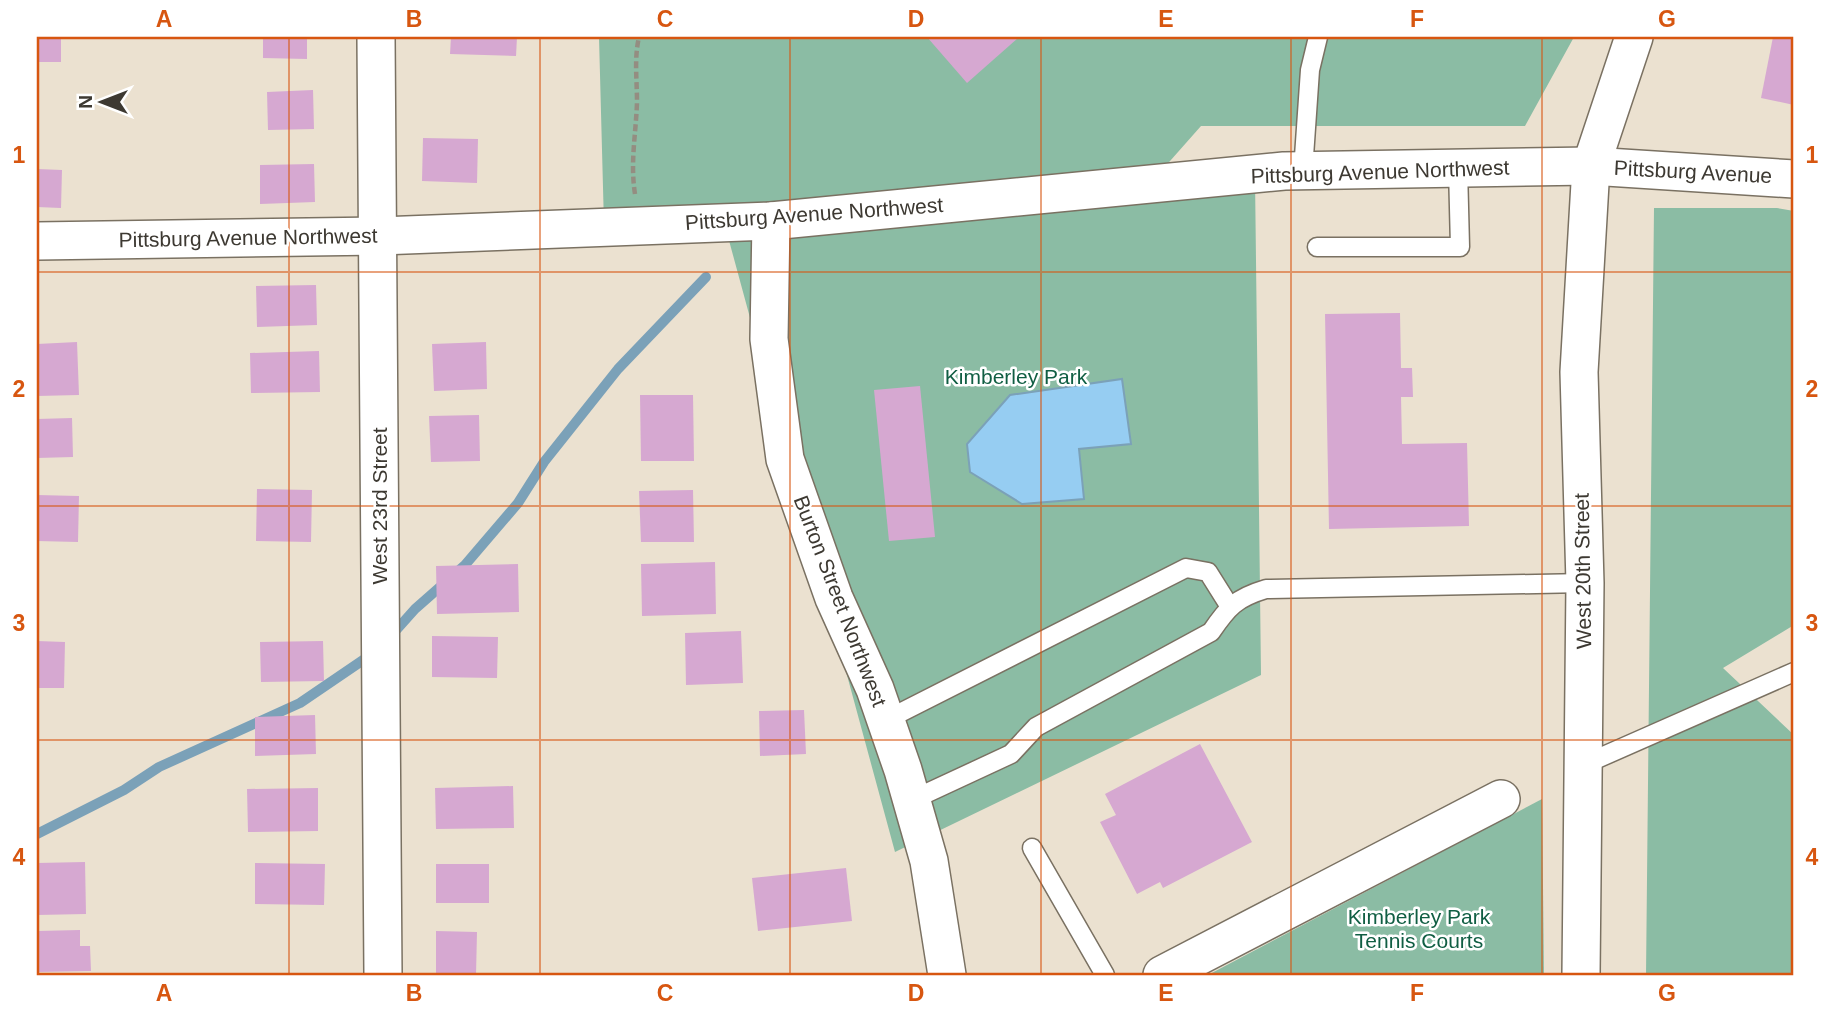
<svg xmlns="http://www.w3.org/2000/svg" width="1831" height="1012" font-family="Helvetica,sans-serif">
  <rect width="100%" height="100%" fill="#ebe1d0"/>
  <!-- green -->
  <g fill="#8bbca4">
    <polygon points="599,37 1574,37 1525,126 1201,126 1155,178 1255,178 1261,675 895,852 724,222 604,225"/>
    <polygon points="1654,208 1777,208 1794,211 1794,625 1723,668 1794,735 1794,975 1646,975"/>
    <polygon points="1542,799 1544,975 1208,975"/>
  </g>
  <!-- water -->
  <polygon fill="#96cdf2" stroke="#7ba1b8" stroke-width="2" points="1122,379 1131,444 1079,449 1084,499 1022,504 970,472 967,444 1010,395"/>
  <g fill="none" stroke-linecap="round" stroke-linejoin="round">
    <!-- stream -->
    <g stroke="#7ba1b8" stroke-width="10">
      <polyline points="390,637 415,609 465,565 518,503 544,462 618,369 706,277"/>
      <polyline points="37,834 124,790 159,767 300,703 372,654"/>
    </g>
  </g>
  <!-- building -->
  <g fill="#d6a8d1">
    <rect x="37" y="37" width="24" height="25"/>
    <polygon points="263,37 307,37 307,59 263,58"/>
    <polygon points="451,37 517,37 516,56 450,54"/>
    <polygon points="927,37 1019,37 967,83"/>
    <polygon points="1773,37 1794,37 1794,105 1761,98"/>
    <polygon points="313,90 314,129 268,130 267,92"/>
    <polygon points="423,138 478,139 477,183 422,181"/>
    <polygon points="314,164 315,202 260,204 260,165"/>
    <polygon points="37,169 62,170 61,208 37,207"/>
    <polygon points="316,285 317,325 257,327 256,286"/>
    <polygon points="1400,313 1401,368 1412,368 1413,397 1401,397 1402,444 1467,443 1469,526 1329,529 1325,314"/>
    <polygon points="77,342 79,395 37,396 37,344"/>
    <polygon points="486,342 487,389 434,391 432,344"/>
    <polygon points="319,351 320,392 251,393 250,353"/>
    <polygon points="920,386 935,537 889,541 874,390"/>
    <polygon points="640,395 693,395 694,461 641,461"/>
    <polygon points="479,415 480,461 431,462 429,416"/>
    <polygon points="72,418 73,457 37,458 37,419"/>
    <polygon points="257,489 312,490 311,542 256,541"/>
    <polygon points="693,490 694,542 641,542 639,491"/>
    <polygon points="37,495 79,496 78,542 37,541"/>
    <polygon points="715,562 716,614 642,616 641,564"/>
    <polygon points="518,564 519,612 437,614 436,566"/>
    <polygon points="741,631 743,683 686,685 685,633"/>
    <polygon points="432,636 498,637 497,678 432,677"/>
    <polygon points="37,641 65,642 64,688 37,688"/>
    <polygon points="323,641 324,681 261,682 260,642"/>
    <polygon points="804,710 806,754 760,756 759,711"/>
    <polygon points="315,715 316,754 255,756 255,717"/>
    <polygon points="1200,744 1252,842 1163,888 1160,882 1137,894 1100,822 1116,815 1105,794"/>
    <polygon points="513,786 514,828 436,829 435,788"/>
    <polygon points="318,788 318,831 248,832 247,789"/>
    <polygon points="85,862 86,914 37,915 37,863"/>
    <polygon points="255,863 325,864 324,905 255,904"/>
    <rect x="436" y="864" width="53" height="39"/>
    <polygon points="846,868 852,921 758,931 752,878"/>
    <polygon points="80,930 80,946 90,946 91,971 37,972 37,931"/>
    <polygon points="436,931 477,932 476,975 436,975"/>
  </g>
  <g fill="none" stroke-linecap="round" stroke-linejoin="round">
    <defs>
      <g id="lane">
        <polyline points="1303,171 1310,70 1318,37"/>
        <polyline points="1317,247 1460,247 1458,168"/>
        <polyline points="886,720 1186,568 1208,572 1230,607"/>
        <polyline points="1583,765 1794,672"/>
        <path d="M 912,800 L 1011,754 L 1036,727 L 1211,632 C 1228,607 1236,598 1266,589 L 1585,583"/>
        <polyline points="1032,848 1105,975"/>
      </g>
      <g id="street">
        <polyline points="376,37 383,975"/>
        <polyline points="771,221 769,339 785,459 834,598 875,689 903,770 929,861 947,975"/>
        <polyline points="37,241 380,236 771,221 1284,171 1591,166 1794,179"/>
        <polyline points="1162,975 1501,799"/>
        <polyline points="1581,975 1585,583 1579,372 1591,166 1634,37"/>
      </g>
    </defs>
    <!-- lane casing -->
    <use href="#lane" stroke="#7a7162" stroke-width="21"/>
    <!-- street casing -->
    <use href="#street" stroke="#7a7162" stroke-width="40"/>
    <!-- path -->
    <path stroke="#948d81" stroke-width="4.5" stroke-dasharray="7 3.5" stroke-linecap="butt" d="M 635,194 C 630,162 636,134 637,102 C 637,79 634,59 639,37"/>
    <!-- lane -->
    <use href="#lane" stroke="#fff" stroke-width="18"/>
    <!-- street -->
    <use href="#street" stroke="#fff" stroke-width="37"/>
  </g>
  <!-- grid -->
  <path fill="none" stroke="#d75610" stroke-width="2" stroke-opacity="0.55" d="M 289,37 L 289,975M 540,37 L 540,975M 790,37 L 790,975M 1041,37 L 1041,975M 1291,37 L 1291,975M 1542,37 L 1542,975M 37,272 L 1794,272M 37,506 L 1794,506M 37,740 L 1794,740"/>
  <g text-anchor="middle" stroke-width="5" stroke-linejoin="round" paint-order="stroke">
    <!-- street labels -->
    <g font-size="21" fill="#3d3932" stroke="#fff">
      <text transform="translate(1380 172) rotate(-2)" y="7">Pittsburg Avenue Northwest</text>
      <text transform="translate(1693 172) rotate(3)" y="7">Pittsburg Avenue</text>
      <text transform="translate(814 214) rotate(-4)" y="7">Pittsburg Avenue Northwest</text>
      <text transform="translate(248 238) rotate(-1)" y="7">Pittsburg Avenue Northwest</text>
      <text transform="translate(380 506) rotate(-90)" y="7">West 23rd Street</text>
      <text transform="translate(1583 571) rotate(-91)" y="7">West 20th Street</text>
      <text transform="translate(840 601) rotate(69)" y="7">Burton Street Northwest</text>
    </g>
    <!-- park labels -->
    <g font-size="21" fill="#105e43" stroke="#fff">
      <text x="1016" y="384">Kimberley Park</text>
      <text x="1419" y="924">Kimberley Park<tspan x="1419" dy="24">Tennis Courts</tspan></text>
    </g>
  </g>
  <!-- border -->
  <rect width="1831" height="1012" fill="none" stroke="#ffffff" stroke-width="77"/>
  <!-- north arrow -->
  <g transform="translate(102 102) rotate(270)" stroke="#ffffff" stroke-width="5" paint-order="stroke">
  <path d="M0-5L12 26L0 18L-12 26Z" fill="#3d3932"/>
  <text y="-10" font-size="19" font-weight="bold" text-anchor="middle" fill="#3d3932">N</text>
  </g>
  <rect x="38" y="38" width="1754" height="936" fill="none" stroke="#d75610" stroke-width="2.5"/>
  <g font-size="23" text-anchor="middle" font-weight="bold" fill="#d75610">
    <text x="164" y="27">A</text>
    <text x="414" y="27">B</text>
    <text x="665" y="27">C</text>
    <text x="916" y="27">D</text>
    <text x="1166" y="27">E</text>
    <text x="1417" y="27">F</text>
    <text x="1667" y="27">G</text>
    <text x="19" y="163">1</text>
    <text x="1812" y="163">1</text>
    <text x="19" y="397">2</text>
    <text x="1812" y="397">2</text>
    <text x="19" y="631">3</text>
    <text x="1812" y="631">3</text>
    <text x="19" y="865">4</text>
    <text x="1812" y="865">4</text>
    <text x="164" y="1001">A</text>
    <text x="414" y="1001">B</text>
    <text x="665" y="1001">C</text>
    <text x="916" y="1001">D</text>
    <text x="1166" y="1001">E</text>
    <text x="1417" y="1001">F</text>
    <text x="1667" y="1001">G</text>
  </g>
</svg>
